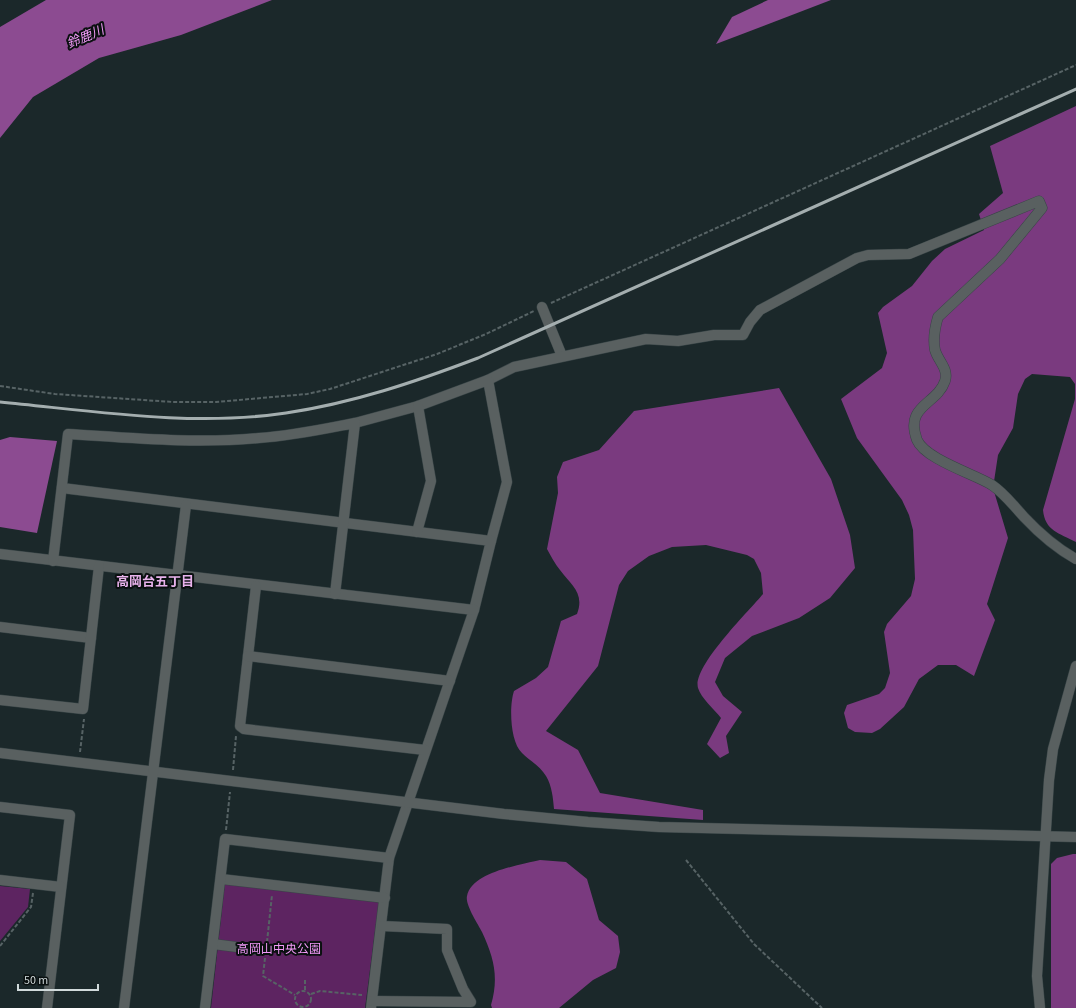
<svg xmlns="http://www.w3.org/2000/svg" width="1076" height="1008" font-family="'Source Sans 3','Noto Sans JP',sans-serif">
  <rect width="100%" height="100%" fill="#1b282a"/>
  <!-- green -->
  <g fill="#5d2461">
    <polygon points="225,882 379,901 365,1008 211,1008"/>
    <polygon points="0,886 30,889 28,907 0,941"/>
  </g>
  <!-- forest -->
  <g fill="#7a3a7f">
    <path d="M 1076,106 L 1076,542 C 1059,533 1045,531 1043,510 L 1075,399 L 1075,384 L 1070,377 L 1032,374 L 1025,379 L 1018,394 L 1013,428 L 998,455 L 993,488 L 1008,538 L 987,604 L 995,620 L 974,676 L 956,665 L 938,665 L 919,679 L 904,707 L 880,729 L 872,733 L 855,732 L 848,728 L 844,713 L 847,705 L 879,694 L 885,688 L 890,673 L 884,632 L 887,624 L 911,596 L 915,579 L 913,530 L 909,515 L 902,500 L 857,438 L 841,399 L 882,368 L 887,353 L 878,313 L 883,307 L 912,286 L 932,261 L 945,249 L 984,230 L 979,214 L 1003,193 L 990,146 Z"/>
    <path d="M 779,388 L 831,479 L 850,535 L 855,568 L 830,598 L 799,618 L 752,636 L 725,658 L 715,682 L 723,696 L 742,712 L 726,736 L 729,753 L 720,758 L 707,744 L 721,718 C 714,709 701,698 698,688 C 692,667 749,611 763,594 L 761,573 L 754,559 L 747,555 L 706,545 L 672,547 L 649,556 L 628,571 L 619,585 L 598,666 L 546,731 L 578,750 L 600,793 L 703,810 L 703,820 L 554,809 C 553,798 552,786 546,776 C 540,766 530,761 522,753 C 510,742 509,706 514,691 L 536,678 L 548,667 L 561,621 L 577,614 C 585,593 571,585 560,570 C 555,564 551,556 547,549 L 558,493 L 557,477 L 563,462 L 599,450 L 634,411 Z"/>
    <polygon points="1073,854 1076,854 1076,1008 1051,1008 1051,864 1057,858"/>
    <path d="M 540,860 L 566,862 L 587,879 L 599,920 L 618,936 L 620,952 L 616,968 L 593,980 L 559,1008 L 492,1008 L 491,1005 C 499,977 494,958 482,932 C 478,924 465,905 467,896 C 472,872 520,865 540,860 Z"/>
  </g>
  <!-- water -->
  <g fill="#8c4b91">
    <polygon points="46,0 272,0 181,35 99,58 33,97 0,138 0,27"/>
    <polygon points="768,0 831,0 716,44 732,17"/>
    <polygon points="10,437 57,441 37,533 0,527 0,440"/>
  </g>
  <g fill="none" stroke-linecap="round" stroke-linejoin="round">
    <defs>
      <g id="minor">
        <polyline points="542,307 562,356"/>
        <path d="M 488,380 L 514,367 L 646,339 L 678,341 L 714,335 L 743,335 L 750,322 L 760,310 L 857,258 L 868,255 L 909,254 L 1039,201 L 1042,208 L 1000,259 L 938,317 C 935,327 933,340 935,350 C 938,361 949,369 945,381 C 937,405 904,405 917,440 C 925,459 974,474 992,485 C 1004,493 1014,506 1024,517 C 1040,534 1056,548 1076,559"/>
        <polyline points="355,423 418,406 488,380 507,482 491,541"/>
        <polyline points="62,488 491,541 474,610 389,858 371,1008"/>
        <polyline points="417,532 431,481 418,406"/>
        <polyline points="0,554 474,610"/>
        <path d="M 53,561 L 68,434 C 132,438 196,444 259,438 C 292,436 324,429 355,423 L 335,594"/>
        <polyline points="256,586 240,726 244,729 425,750"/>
        <polyline points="0,627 91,638"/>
        <polyline points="248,656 450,681"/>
        <polyline points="0,700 83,709 99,566"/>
        <polyline points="0,753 504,814 588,822 659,827 1076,837"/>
        <polyline points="0,807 70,815 47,1008"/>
        <polyline points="221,879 385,898"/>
        <polyline points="0,880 61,887"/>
        <polyline points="213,944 260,950"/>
        <polyline points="372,1001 471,1002 463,989 447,950 447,929 382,926"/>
        <polyline points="124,1008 186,505"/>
        <polyline points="205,1008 225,839 389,858"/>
        <polyline points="1040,1008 1037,976 1049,780 1053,749 1076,666"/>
      </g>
    </defs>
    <!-- minor casing -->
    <use href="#minor" stroke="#384446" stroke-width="11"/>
    <!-- path -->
    <g stroke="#576365" stroke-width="2" stroke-dasharray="4 2" stroke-linecap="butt">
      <polyline points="551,303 1076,65"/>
      <polyline points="0,386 55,394 173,402 216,402 307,394 330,389 437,354 486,334 534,311"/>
      <polyline points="80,752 84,719"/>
      <polyline points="233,770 236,736"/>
      <polyline points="226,830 230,792"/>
      <polyline points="686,860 754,944 822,1008"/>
      <polyline points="267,942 272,895"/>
      <polyline points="0,946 31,907 33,893"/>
      <polyline points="265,958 263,976 295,995"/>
      <polyline points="305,990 305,980"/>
      <circle cx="303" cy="999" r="8"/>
      <polyline points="311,994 320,991 362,995"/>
    </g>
    <!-- minor -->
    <use href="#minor" stroke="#596060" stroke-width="10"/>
    <!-- rail -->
    <path stroke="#a4aeaf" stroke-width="3" d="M 0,402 C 94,411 192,427 286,413 C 353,403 415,382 478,358 L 1076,89"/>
  </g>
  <g text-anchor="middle" stroke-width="4" stroke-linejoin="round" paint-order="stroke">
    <!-- park labels -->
    <g font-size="12" fill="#f199f7" stroke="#0a1010">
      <text x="279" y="953">高岡山中央公園</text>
    </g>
    <!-- water labels -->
    <g font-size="13" font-style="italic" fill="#f29af8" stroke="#0a1010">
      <text transform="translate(85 36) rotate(-23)" y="5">鈴鹿川</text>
    </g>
    <!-- neighbourhood labels -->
    <g font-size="13" font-weight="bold" fill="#e9b2ec" stroke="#0a1010">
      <text x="155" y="586">高岡台五丁目</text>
    </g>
  </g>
  <!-- scale -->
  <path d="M18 984v6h80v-6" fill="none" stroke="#d1dadb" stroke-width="2"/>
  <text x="24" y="984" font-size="12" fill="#d1dadb" stroke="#0a1010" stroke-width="3" paint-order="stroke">50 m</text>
</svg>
